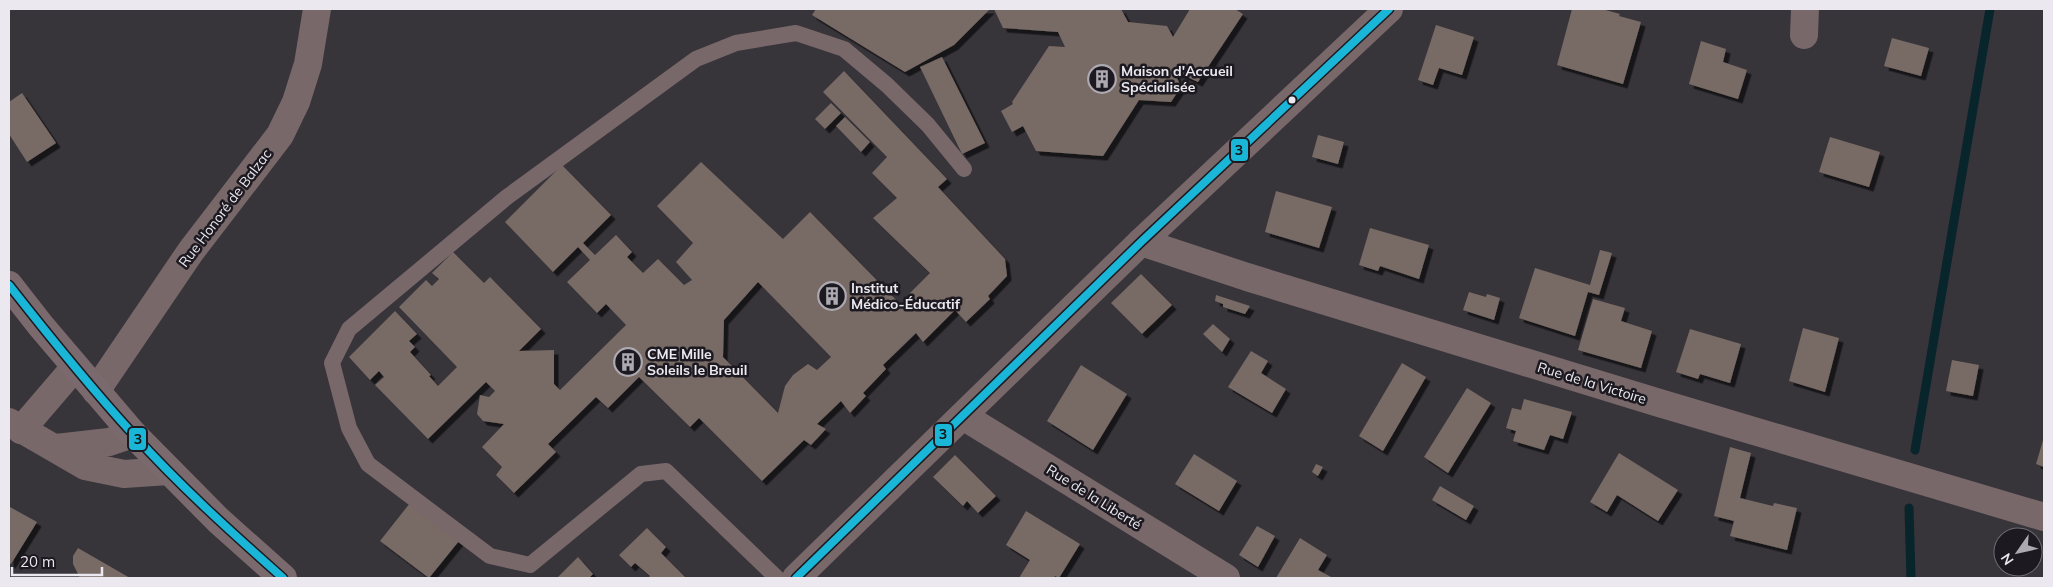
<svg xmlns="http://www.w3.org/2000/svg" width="2053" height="587" font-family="Mulish,sans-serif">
  <defs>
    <filter id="shadow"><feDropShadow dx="4.5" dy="4.5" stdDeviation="0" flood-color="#0009"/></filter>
  </defs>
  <rect width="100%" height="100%" fill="#37343a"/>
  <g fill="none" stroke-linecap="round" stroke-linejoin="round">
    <!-- stream -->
    <g stroke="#07252b" stroke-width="9">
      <polyline points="1915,450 1990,9"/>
      <polyline points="1909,508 1911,578"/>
    </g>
  </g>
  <!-- building -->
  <g fill="#786a65" fill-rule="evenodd" filter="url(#shadow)">
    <polygon points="816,9 990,9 954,45 905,72 812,15"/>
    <polygon points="994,9 1121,9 1128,22 1167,26 1173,37 1190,9 1235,9 1243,14 1198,82 1174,71 1181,87 1171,102 1139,100 1103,156 1036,151 1023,126 1012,132 1001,111 1013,104 1012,102 1049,46 1065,47 1058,32 1003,28"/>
    <polygon points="1572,9 1602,9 1620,14 1619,16 1641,22 1623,84 1557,65"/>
    <polygon points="1436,25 1474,37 1462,75 1439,68 1433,85 1418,80"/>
    <polygon points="1892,38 1929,48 1921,76 1884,66"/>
    <polygon points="1701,41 1726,49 1723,62 1747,70 1738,99 1689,84"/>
    <polygon points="942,57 985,143 962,154 920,67"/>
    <path d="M 844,71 L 947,179 L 938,187 L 1005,259 L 1007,276 L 988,296 L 990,299 L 966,322 L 955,310 L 923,342 L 916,333 L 883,365 L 886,369 L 863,393 L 866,396 L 850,413 L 841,401 L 817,424 L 826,429 L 811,445 L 804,440 L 762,481 L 699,418 L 690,427 L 639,377 L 608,408 L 596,397 L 548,444 L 556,452 L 514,493 L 496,475 L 502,467 L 482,447 L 504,424 L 483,421 L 477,414 L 480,395 L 489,397 L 495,391 L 486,382 L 428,439 L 375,385 L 384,377 L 379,371 L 370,380 L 349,357 L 395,311 L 417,334 L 409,341 L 415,347 L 410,352 L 431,375 L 429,376 L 438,386 L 457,367 L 399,307 L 426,280 L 432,286 L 439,279 L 432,273 L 453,252 L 484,283 L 490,277 L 541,329 L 519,351 L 554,350 L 554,384 L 560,390 L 626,325 L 606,304 L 597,313 L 567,282 L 590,260 L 578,247 L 553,272 L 505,222 L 562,165 L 611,215 L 583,243 L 595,255 L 616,235 L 632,252 L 627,257 L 643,273 L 658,259 L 684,285 L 692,280 L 676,262 L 693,243 L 657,206 L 701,162 L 783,239 L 810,212 L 906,310 L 916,306 L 908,295 L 930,273 L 873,218 L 897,198 L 872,173 L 887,157 L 823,92 ZM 758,282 L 831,357 L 817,370 L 808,364 L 793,375 L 785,386 L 778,413 L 723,357 L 724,320 Z"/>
    <polygon points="22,93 56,143 27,162 9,134 9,102"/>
    <polygon points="831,103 841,113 825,129 815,119"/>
    <polygon points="845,117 870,142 861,152 836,126"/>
    <polygon points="1318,135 1344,142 1338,164 1312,157"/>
    <polygon points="1830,137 1880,152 1869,187 1819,172"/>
    <polygon points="1276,191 1332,207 1319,248 1265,232"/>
    <polygon points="1370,228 1429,245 1419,279 1380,266 1378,271 1359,265"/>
    <polygon points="1600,250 1612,253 1599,295 1588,292 1575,336 1519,318 1535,268 1590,285"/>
    <polygon points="1141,274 1172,305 1142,334 1111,303"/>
    <polygon points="1469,292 1486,297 1487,294 1500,298 1494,320 1463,310"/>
    <polygon points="1216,295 1250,306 1245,314 1223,307 1223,304 1215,301"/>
    <polygon points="1593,299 1625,308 1621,321 1652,331 1641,368 1578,350"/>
    <polygon points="1213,324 1230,339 1222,352 1203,334"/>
    <polygon points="1803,328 1839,338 1825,392 1789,381"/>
    <polygon points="1690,329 1741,344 1730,383 1700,374 1698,379 1676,372"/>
    <polygon points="1251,351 1268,361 1261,373 1286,389 1272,413 1228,387"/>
    <polygon points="1952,360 1979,365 1973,396 1946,391"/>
    <polygon points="1402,363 1426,377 1383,451 1359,436"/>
    <polygon points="1081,365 1127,394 1093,450 1047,421"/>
    <polygon points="1467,388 1491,403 1448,473 1424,457"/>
    <polygon points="1524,399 1572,412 1563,439 1550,435 1544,450 1513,441 1516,431 1506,428 1512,408 1521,410"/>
    <polygon points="2044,437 2044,467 2036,464"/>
    <polygon points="1730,447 1751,453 1740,498 1773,506 1774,503 1797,508 1787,550 1730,536 1734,521 1714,516"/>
    <polygon points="1619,453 1678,490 1658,521 1617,495 1607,512 1590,502"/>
    <polygon points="1194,454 1237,481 1219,511 1175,484"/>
    <polygon points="955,455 996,496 978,513 967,501 963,506 933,477"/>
    <polygon points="1316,464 1323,467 1318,476 1312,472"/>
    <polygon points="1440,486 1474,506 1466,520 1432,500"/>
    <polygon points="410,503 459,541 429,578 380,541"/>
    <polygon points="10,507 37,522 11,564 9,563"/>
    <polygon points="1026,511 1080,544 1059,578 1055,576 1054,578 1019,578 1030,560 1006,545"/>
    <polygon points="1257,526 1275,536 1258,567 1239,555"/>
    <polygon points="647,528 666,547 661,553 686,578 648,578 650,576 635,563 631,567 619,555"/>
    <polygon points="1300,538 1327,555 1318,570 1333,578 1276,578"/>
    <polygon points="78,548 130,578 80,578 73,564 73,556"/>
    <polygon points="578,557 593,574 590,577 592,578 557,578"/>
  </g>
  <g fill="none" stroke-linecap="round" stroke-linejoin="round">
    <!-- service -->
    <polyline stroke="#78686a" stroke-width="16" points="777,578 666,471 641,474 530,565 490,556 368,464 349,428 332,363 349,329 507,197 696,59 736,43 796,33 844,49 887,85 928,125 964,169"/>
    <!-- minor -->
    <g stroke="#78686a" stroke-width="28">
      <polyline points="1804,35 1805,9"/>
      <polyline points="1141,242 1247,277 1656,402 2044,517"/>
      <polyline points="96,391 191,251 280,135 296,102 308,64 317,9"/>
      <polyline points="963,416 1226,578"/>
      <polyline points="9,422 85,466 124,474 169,471"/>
      <polyline points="21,430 75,367"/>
      <polyline points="56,448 109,442 133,434"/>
      <polyline points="796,578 1141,242 1389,9"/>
    </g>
    <!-- secondary -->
    <polyline stroke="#7b6a6d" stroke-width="28" points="9,285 41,326 133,434 218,520 283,578"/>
    <defs>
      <g id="bus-1">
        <path d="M 9,285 C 49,336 89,386 133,434 C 179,485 231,532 283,578"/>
        <polyline points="796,578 1141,242 1389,9"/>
      </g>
    </defs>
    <!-- bus-1 casing -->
    <use href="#bus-1" stroke="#1c1a20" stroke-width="11"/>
    <!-- bus-1 -->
    <use href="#bus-1" stroke="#1ab6d8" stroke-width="8"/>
  </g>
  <!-- icons -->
  <defs>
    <symbol id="building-ring" viewBox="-11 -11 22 22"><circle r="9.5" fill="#1c1a20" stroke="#aca9b0" stroke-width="1.5"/><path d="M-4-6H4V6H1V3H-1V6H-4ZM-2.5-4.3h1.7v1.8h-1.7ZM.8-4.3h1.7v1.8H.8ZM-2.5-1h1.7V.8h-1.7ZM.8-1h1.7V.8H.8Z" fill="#aca9b0"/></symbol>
  </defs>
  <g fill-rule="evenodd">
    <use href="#building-ring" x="1086" y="63" width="32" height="32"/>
    <use href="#building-ring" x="816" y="280" width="32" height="32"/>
    <use href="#building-ring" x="612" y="346" width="32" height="32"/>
  </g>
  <!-- markers -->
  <circle fill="#ebe8f0" stroke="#1c1a20" stroke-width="2" cx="1292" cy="100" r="4.5"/>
  <g text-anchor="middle" stroke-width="5" stroke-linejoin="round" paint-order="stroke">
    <!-- poi labels -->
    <g font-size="14" font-weight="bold" fill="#ebe8f0" stroke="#1c1a20" text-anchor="start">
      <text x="1121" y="76">Maison d'Accueil<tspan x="1121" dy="16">Spécialisée</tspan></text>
      <text x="851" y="293">Institut<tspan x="851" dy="16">Médico-Éducatif</tspan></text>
      <text x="647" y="359">CME Mille<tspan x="647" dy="16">Soleils le Breuil</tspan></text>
    </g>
    <!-- street labels -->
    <g font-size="14" fill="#ebe8f0" stroke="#1c1a20">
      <text transform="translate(225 208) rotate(-53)" y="5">Rue Honoré de Balzac</text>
      <text transform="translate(1592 383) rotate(17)" y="5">Rue de la Victoire</text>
      <text transform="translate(1094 497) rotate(32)" y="5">Rue de la Liberté</text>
    </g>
  </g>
  <g stroke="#1c1a20" stroke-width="2">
    <rect x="1230" y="138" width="19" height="24" rx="5" fill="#1ab6d8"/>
    <rect x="934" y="423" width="19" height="24" rx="5" fill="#1ab6d8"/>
    <rect x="128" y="427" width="19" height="24" rx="5" fill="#1ab6d8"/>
  </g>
  <g font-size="14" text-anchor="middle" font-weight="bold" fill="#111">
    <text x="1239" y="155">3</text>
    <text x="943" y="439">3</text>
    <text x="138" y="444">3</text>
  </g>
  <!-- border -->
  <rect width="2053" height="587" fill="none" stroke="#ebe8f0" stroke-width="20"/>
  <!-- north arrow -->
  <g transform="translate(2018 552) rotate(236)"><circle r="24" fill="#1c1a20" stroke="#6f6c73"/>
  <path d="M0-4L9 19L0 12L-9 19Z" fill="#aca9b0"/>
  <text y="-8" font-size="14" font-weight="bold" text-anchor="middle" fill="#ebe8f0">N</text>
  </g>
  <!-- scale -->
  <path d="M12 567v8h90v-8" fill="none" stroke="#ebe8f0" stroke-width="2.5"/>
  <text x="20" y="567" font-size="15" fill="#ebe8f0" stroke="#1c1a20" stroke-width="4" paint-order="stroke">20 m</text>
</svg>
